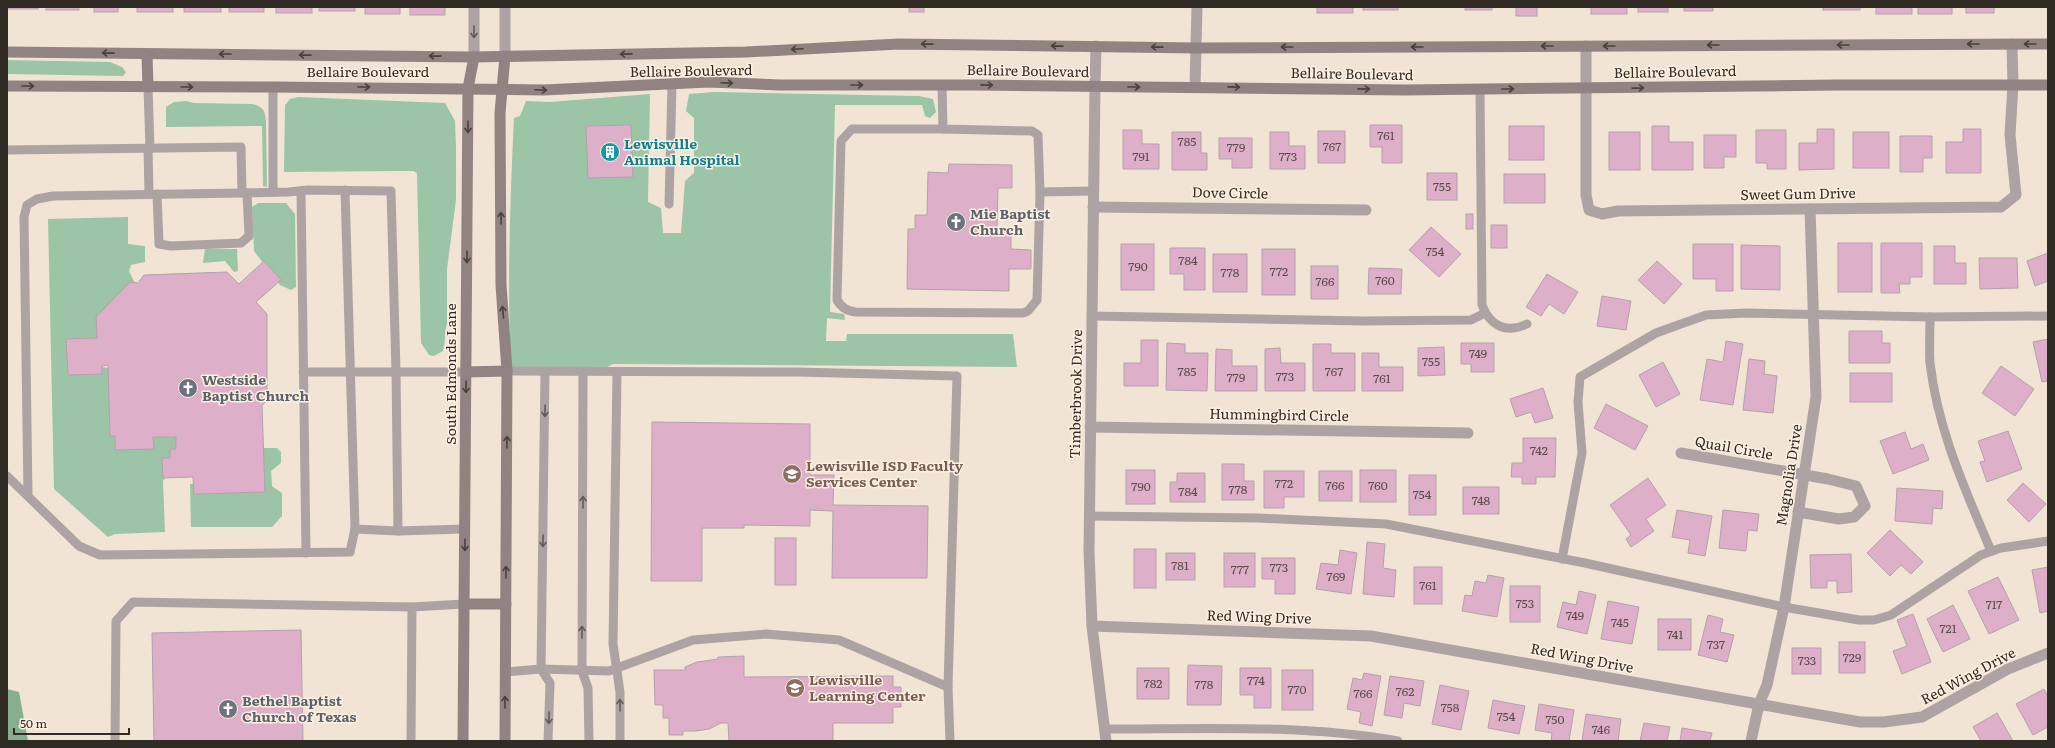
<svg xmlns="http://www.w3.org/2000/svg" width="2055" height="748" font-family="Literata,serif">
  <rect width="100%" height="100%" fill="#f1e4d4"/>
  <!-- green -->
  <g fill="#9cc4a6">
    <polygon points="7,60 110,62 122,67 126,72 123,76 7,74"/>
    <path d="M 714,92 L 919,96 L 933,99 L 936,112 L 930,118 L 925,116 L 922,105 L 835,105 L 830,312 L 844,314 L 845,320 L 827,318 L 826,341 L 846,341 L 847,334 L 1013,334 L 1017,367 L 613,364 L 603,369 L 511,367 C 507,284 510,201 514,118 L 520,116 L 526,101 L 550,102 L 650,94 L 648,202 L 661,208 L 663,233 L 681,233 L 685,181 L 694,173 L 694,118 L 686,111 L 689,94 Z"/>
    <path d="M 298,97 L 445,103 L 455,121 L 456,148 L 456,200 L 447,269 L 447,324 C 444,332 446,341 443,351 L 434,356 L 429,355 L 421,343 L 417,173 L 413,171 L 397,171 L 284,172 L 285,105 L 290,99 Z"/>
    <path d="M 186,101 L 194,103 L 252,104 C 263,107 265,110 266,121 L 267,187 L 263,186 L 262,126 L 166,127 L 166,107 L 174,102 Z"/>
    <polygon points="258,203 286,203 295,214 296,287 291,290 280,285 254,251 252,207"/>
    <polygon points="128,217 128,244 145,246 145,262 131,265 129,271 138,290 88,365 115,369 180,428 182,453 163,481 165,532 115,534 108,537 54,489 48,219"/>
    <polygon points="205,249 237,249 238,271 234,272 225,261 203,263"/>
    <polygon points="261,448 277,448 281,452 281,463 271,471 272,486 282,493 282,516 272,527 191,527 190,484 260,482"/>
  </g>
  <!-- forest -->
  <polygon fill="#86af90" points="7,689 19,692 28,741 7,741"/>
  <!-- building -->
  <g fill="#deafc8" stroke="#b4a1ab">
    <rect x="7" y="7" width="31" height="2"/>
    <rect x="46" y="7" width="33" height="3"/>
    <rect x="94" y="7" width="24" height="5"/>
    <rect x="137" y="7" width="36" height="5"/>
    <rect x="184" y="7" width="37" height="5"/>
    <rect x="229" y="7" width="35" height="5"/>
    <rect x="276" y="7" width="36" height="6"/>
    <rect x="319" y="7" width="36" height="4"/>
    <rect x="365" y="7" width="35" height="7"/>
    <rect x="410" y="7" width="35" height="8"/>
    <rect x="909" y="7" width="15" height="5"/>
    <rect x="1317" y="7" width="36" height="6"/>
    <rect x="1363" y="7" width="35" height="3"/>
    <rect x="1465" y="7" width="27" height="3"/>
    <rect x="1516" y="7" width="21" height="9"/>
    <rect x="1591" y="7" width="36" height="7"/>
    <rect x="1638" y="7" width="30" height="5"/>
    <rect x="1684" y="7" width="29" height="4"/>
    <rect x="1823" y="7" width="37" height="3"/>
    <rect x="1876" y="7" width="36" height="7"/>
    <rect x="1918" y="7" width="34" height="7"/>
    <rect x="1966" y="7" width="28" height="6"/>
    <polygon points="631,125 633,177 588,178 586,126"/>
    <polygon points="1370,125 1402,125 1402,163 1382,163 1382,147 1370,147"/>
    <rect x="1509" y="126" width="35" height="34"/>
    <polygon points="1652,126 1669,126 1669,142 1693,142 1693,170 1652,170"/>
    <polygon points="1817,129 1834,129 1834,169 1799,170 1799,143 1817,143"/>
    <polygon points="1963,129 1981,129 1981,173 1946,173 1946,142 1963,142"/>
    <polygon points="1123,130 1142,130 1142,144 1159,144 1159,169 1123,169"/>
    <polygon points="1756,130 1786,130 1786,169 1767,169 1767,163 1756,163"/>
    <rect x="1318" y="131" width="27" height="32"/>
    <polygon points="1172,132 1201,132 1201,153 1207,153 1207,170 1172,170"/>
    <polygon points="1270,132 1289,132 1289,146 1305,146 1305,169 1270,169"/>
    <rect x="1609" y="132" width="31" height="38"/>
    <rect x="1853" y="132" width="36" height="36"/>
    <polygon points="1704,135 1736,135 1736,157 1724,157 1724,168 1704,168"/>
    <polygon points="1900,136 1932,136 1932,158 1923,158 1923,172 1900,172"/>
    <polygon points="1219,138 1252,138 1252,168 1232,168 1232,159 1219,159"/>
    <polygon points="949,164 1012,165 1012,188 998,188 997,229 1011,229 1011,249 1031,250 1031,269 1009,269 1009,291 907,289 908,229 915,229 915,215 927,215 928,172 948,173"/>
    <rect x="1427" y="173" width="30" height="27"/>
    <rect x="1504" y="174" width="41" height="29"/>
    <rect x="1466" y="214" width="7" height="15"/>
    <rect x="1491" y="225" width="16" height="23"/>
    <polygon points="1431,227 1461,254 1439,277 1409,250"/>
    <rect x="1838" y="243" width="34" height="49"/>
    <polygon points="1881,243 1922,243 1922,277 1910,277 1910,284 1899,284 1900,293 1881,293"/>
    <rect x="1121" y="244" width="33" height="46"/>
    <polygon points="1693,244 1733,244 1733,291 1716,291 1716,279 1693,279"/>
    <polygon points="1741,245 1780,246 1780,290 1741,289"/>
    <polygon points="1934,246 1955,246 1955,263 1966,263 1966,284 1934,284"/>
    <polygon points="1170,248 1205,248 1205,290 1184,290 1184,274 1170,274"/>
    <rect x="1262" y="249" width="33" height="46"/>
    <polygon points="2048,253 2048,281 2035,286 2027,261"/>
    <rect x="1213" y="254" width="34" height="38"/>
    <polygon points="1979,258 2017,258 2018,288 1980,289"/>
    <polygon points="264,261 281,280 256,302 267,314 267,401 262,405 265,492 194,494 193,477 163,478 162,458 170,458 170,449 176,449 176,437 153,437 154,449 115,450 115,436 110,436 108,365 102,366 102,374 68,375 66,339 97,338 96,317 130,282 138,283 144,275 227,272 239,284"/>
    <polygon points="1657,261 1682,284 1664,304 1638,280"/>
    <rect x="1311" y="266" width="27" height="33"/>
    <polygon points="1369,268 1402,269 1401,294 1368,294"/>
    <polygon points="1547,274 1578,292 1564,314 1549,304 1541,316 1526,307"/>
    <polygon points="1602,296 1631,301 1626,330 1597,326"/>
    <polygon points="1849,331 1882,331 1882,343 1890,343 1890,363 1849,363"/>
    <polygon points="2048,339 2048,381 2042,382 2033,342"/>
    <polygon points="1141,340 1158,340 1158,386 1124,386 1124,363 1141,363"/>
    <polygon points="1726,341 1743,344 1733,405 1700,400 1707,359 1723,362"/>
    <polygon points="1167,343 1185,344 1185,353 1208,353 1207,391 1166,390"/>
    <polygon points="1461,343 1494,343 1494,372 1471,372 1471,364 1461,364"/>
    <polygon points="1313,344 1331,344 1331,353 1355,353 1355,391 1313,391"/>
    <polygon points="1444,347 1445,375 1418,376 1418,348"/>
    <polygon points="1280,348 1281,363 1305,363 1305,391 1265,391 1265,349"/>
    <polygon points="1216,349 1232,350 1232,366 1257,366 1257,391 1215,391"/>
    <polygon points="1362,353 1379,353 1379,367 1403,367 1403,391 1362,391"/>
    <polygon points="1749,359 1765,361 1764,374 1777,376 1773,413 1743,410"/>
    <polygon points="1663,362 1680,394 1656,407 1639,375"/>
    <polygon points="2001,366 2034,389 2015,416 1982,393"/>
    <rect x="1850" y="373" width="42" height="29"/>
    <polygon points="1543,388 1553,418 1535,423 1531,412 1516,417 1510,399"/>
    <polygon points="1606,404 1648,426 1635,450 1594,428"/>
    <polygon points="652,422 810,424 810,475 834,475 833,505 928,506 927,578 832,578 833,511 810,510 810,526 744,525 744,528 702,528 702,581 651,581"/>
    <polygon points="2008,431 2022,469 1987,482 1980,462 1985,461 1978,441"/>
    <polygon points="1905,432 1911,449 1923,444 1929,460 1893,474 1880,441"/>
    <polygon points="1523,438 1556,438 1555,477 1536,477 1536,484 1522,484 1522,477 1511,477 1512,463 1523,463"/>
    <polygon points="1222,464 1244,464 1244,481 1254,481 1254,500 1222,500"/>
    <rect x="1126" y="470" width="29" height="34"/>
    <rect x="1360" y="470" width="36" height="32"/>
    <polygon points="1264,471 1304,471 1304,497 1284,497 1284,508 1264,508"/>
    <rect x="1319" y="471" width="33" height="30"/>
    <polygon points="1177,473 1205,473 1205,502 1170,502 1170,482 1177,482"/>
    <rect x="1409" y="475" width="27" height="40"/>
    <polygon points="1648,478 1666,505 1646,519 1654,531 1631,547 1626,539 1631,535 1610,505"/>
    <polygon points="2023,483 2046,504 2029,522 2007,500"/>
    <rect x="1463" y="487" width="36" height="27"/>
    <polygon points="1897,488 1943,491 1942,509 1933,508 1932,524 1895,521"/>
    <polygon points="1677,510 1712,516 1705,556 1688,553 1690,540 1672,537"/>
    <polygon points="1723,510 1759,514 1757,531 1748,530 1746,551 1719,548"/>
    <polygon points="1890,530 1923,562 1911,574 1901,565 1890,576 1867,553"/>
    <rect x="775" y="538" width="21" height="47"/>
    <polygon points="1367,542 1385,544 1383,568 1396,570 1394,597 1363,594"/>
    <rect x="1134" y="549" width="22" height="39"/>
    <polygon points="1340,550 1357,553 1351,594 1316,589 1321,563 1338,565"/>
    <rect x="1166" y="553" width="29" height="27"/>
    <rect x="1224" y="553" width="31" height="34"/>
    <polygon points="1851,554 1852,592 1837,593 1837,581 1827,581 1827,588 1811,588 1810,555"/>
    <polygon points="1262,558 1295,558 1295,594 1275,594 1275,579 1262,579"/>
    <rect x="1414" y="567" width="28" height="37"/>
    <polygon points="2048,567 2048,611 2040,613 2032,570"/>
    <polygon points="1488,575 1504,578 1497,617 1462,611 1465,595 1472,596 1475,581 1486,583"/>
    <polygon points="1998,577 2019,620 1989,634 1968,591"/>
    <rect x="1510" y="586" width="30" height="36"/>
    <polygon points="1579,591 1596,595 1587,634 1557,627 1563,602 1576,605"/>
    <polygon points="1608,601 1639,607 1632,644 1601,639"/>
    <polygon points="1953,605 1970,639 1943,652 1927,619"/>
    <polygon points="1913,614 1931,662 1902,674 1893,651 1907,646 1897,620"/>
    <polygon points="1708,615 1723,619 1720,632 1734,635 1727,662 1698,655"/>
    <rect x="1658" y="619" width="33" height="31"/>
    <polygon points="301,630 303,741 154,741 152,633"/>
    <rect x="1839" y="642" width="26" height="31"/>
    <rect x="1792" y="648" width="29" height="26"/>
    <polygon points="744,656 744,677 893,676 893,687 901,687 901,707 893,707 893,723 833,723 833,741 729,741 728,723 721,723 709,729 696,731 683,731 683,735 669,735 669,718 663,718 663,705 655,705 654,670 685,670 685,667 697,662 718,659 718,657"/>
    <polygon points="1188,665 1222,666 1221,705 1187,705"/>
    <rect x="1137" y="668" width="32" height="31"/>
    <polygon points="1240,668 1271,668 1271,708 1254,708 1254,695 1240,695"/>
    <rect x="1282" y="670" width="31" height="40"/>
    <polygon points="1364,673 1381,676 1372,726 1359,723 1361,712 1347,709 1353,678 1362,680"/>
    <polygon points="1390,676 1424,681 1420,706 1404,703 1402,718 1384,715"/>
    <polygon points="1440,685 1469,691 1461,730 1432,724"/>
    <polygon points="2044,689 2048,697 2048,727 2033,735 2016,704"/>
    <polygon points="1493,700 1525,706 1519,734 1488,728"/>
    <polygon points="1539,704 1574,710 1569,741 1551,741 1552,733 1535,730"/>
    <polygon points="1997,713 2013,741 1981,741 1973,727"/>
    <polygon points="1586,714 1621,719 1618,741 1582,741"/>
    <polygon points="1644,723 1670,727 1667,741 1640,741"/>
    <polygon points="1682,728 1712,733 1710,741 1680,741"/>
  </g>
  <g fill="none" stroke-linecap="round" stroke-linejoin="round">
    <!-- service -->
    <g stroke="#ada3a2" stroke-width="9">
      <polyline points="942,85 943,129 1032,131 1038,135 1040,192 1093,191"/>
      <polyline points="148,87 150,149"/>
      <polyline points="273,87 273,192"/>
      <path d="M 1480,90 L 1482,305 C 1490,326 1506,334 1527,324"/>
      <path d="M 943,129 L 852,129 L 841,141 L 837,300 C 842,308 847,311 856,312 L 1023,313 L 1028,311 L 1037,300 L 1040,192"/>
      <polyline points="148,149 149,194"/>
      <polyline points="7,150 241,147 242,193 289,192 308,190 391,191 396,371 398,531"/>
      <polyline points="345,190 355,529"/>
      <polyline points="301,191 306,553"/>
      <polyline points="157,194 159,244 171,246 241,243 249,236 247,193"/>
      <polyline points="669,204 672,84"/>
      <polyline points="1092,316 1363,321 1471,320 1485,313"/>
      <polyline points="303,372 466,372"/>
      <polyline points="545,372 541,669 550,683 548,741"/>
      <polyline points="583,372 582,671 588,688 589,741"/>
      <polyline points="617,372 613,644 620,692 620,741"/>
      <polyline points="7,476 79,546 100,555 350,552 355,529 398,531 465,529"/>
      <polyline points="28,495 24,217 27,205 37,199 53,196 242,193"/>
      <polyline points="1089,516 1258,518 1386,524 1585,563 1784,607 1859,620 1874,620 1891,615 1981,555 2001,548 2048,541"/>
      <path d="M 1991,551 C 1965,489 1938,431 1930,363 C 1929,348 1930,332 1930,317 L 2048,316"/>
      <polyline points="1562,559 1582,453 1578,402 1580,377 1656,333 1706,315 1746,313 1930,317"/>
      <polyline points="505,672 541,669 609,671 693,640 766,634 839,640 948,687 957,376 797,372 507,371"/>
      <polyline points="948,687 950,741"/>
      <path d="M 1104,729 C 1202,729 1302,724 1398,741"/>
      <polyline points="115,741 116,621 133,602 412,607"/>
      <polyline points="411,741 412,607 464,604"/>
    </g>
    <!-- minor -->
    <g stroke="#ada3a2" stroke-width="11">
      <polyline points="1586,46 1586,195 1589,210 1602,214 1618,211 2001,207 2016,195 2010,135 2013,85 2012,44"/>
      <polyline points="1095,87 1089,551 1092,626 1106,741"/>
      <polyline points="1093,207 1366,210"/>
      <polyline points="1090,427 1468,433"/>
      <polyline points="1681,453 1828,479 1856,486 1865,506 1854,517 1839,519 1798,512"/>
      <polyline points="1092,626 1371,636 1860,722 1884,722 1922,717 2008,669 2048,653"/>
      <polyline points="1751,741 1759,704 1767,685 1784,607 1816,397 1810,209"/>
    </g>
    <!-- tertiary -->
    <g stroke="#ada3a2" stroke-width="11">
      <polyline points="505,56 505,7"/>
      <polyline points="474,57 474,7"/>
      <polyline points="1095,87 1096,46"/>
      <polyline points="1195,87 1197,7"/>
    </g>
    <!-- secondary -->
    <g stroke="#918381" stroke-width="11">
      <polyline points="7,52 474,57 746,52 899,44 1196,48 2048,44"/>
      <polyline points="147,54 148,87"/>
      <polyline points="7,86 273,87 544,90 709,82 780,85 977,85 1405,90 1837,85 2048,85"/>
      <polyline points="466,372 507,371"/>
      <polyline points="464,604 506,604"/>
      <polyline points="463,741 468,88 474,57"/>
      <polyline points="505,741 507,371 501,285 500,113 505,56"/>
    </g>
  </g>
  <!-- one-way arrows -->
  <defs><path id="oneway-shaft" d="M-6 0H5M1.5-3L5.5 0L1.5 3" fill="none" stroke-width="1.6" stroke-linecap="round" stroke-linejoin="round"/></defs>
  <g stroke="#625b57">
    <use href="#oneway-shaft" transform="translate(474 32) rotate(90)"/>
    <use href="#oneway-shaft" transform="translate(545 411) rotate(91)"/>
    <use href="#oneway-shaft" transform="translate(583 502) rotate(-90)"/>
    <use href="#oneway-shaft" transform="translate(543 541) rotate(91)"/>
    <use href="#oneway-shaft" transform="translate(582 632) rotate(-90)"/>
    <use href="#oneway-shaft" transform="translate(620 705) rotate(-91)"/>
    <use href="#oneway-shaft" transform="translate(549 718) rotate(91)"/>
  </g>
  <g stroke="#48413c">
    <use href="#oneway-shaft" transform="translate(927 44) rotate(-179)"/>
    <use href="#oneway-shaft" transform="translate(1973 44) rotate(180)"/>
    <use href="#oneway-shaft" transform="translate(2030 44) rotate(180)"/>
    <use href="#oneway-shaft" transform="translate(1713 45) rotate(180)"/>
    <use href="#oneway-shaft" transform="translate(1843 45) rotate(180)"/>
    <use href="#oneway-shaft" transform="translate(1057 46) rotate(-179)"/>
    <use href="#oneway-shaft" transform="translate(1547 46) rotate(180)"/>
    <use href="#oneway-shaft" transform="translate(1609 46) rotate(180)"/>
    <use href="#oneway-shaft" transform="translate(1157 47) rotate(-179)"/>
    <use href="#oneway-shaft" transform="translate(1287 47) rotate(180)"/>
    <use href="#oneway-shaft" transform="translate(1417 47) rotate(180)"/>
    <use href="#oneway-shaft" transform="translate(797 49) rotate(177)"/>
    <use href="#oneway-shaft" transform="translate(108 53) rotate(-179)"/>
    <use href="#oneway-shaft" transform="translate(225 54) rotate(-180)"/>
    <use href="#oneway-shaft" transform="translate(626 54) rotate(179)"/>
    <use href="#oneway-shaft" transform="translate(305 55) rotate(-179)"/>
    <use href="#oneway-shaft" transform="translate(435 56) rotate(-179)"/>
    <use href="#oneway-shaft" transform="translate(727 83) rotate(2)"/>
    <use href="#oneway-shaft" transform="translate(857 85)"/>
    <use href="#oneway-shaft" transform="translate(987 85) rotate(1)"/>
    <use href="#oneway-shaft" transform="translate(28 86)"/>
    <use href="#oneway-shaft" transform="translate(187 87)"/>
    <use href="#oneway-shaft" transform="translate(364 87)"/>
    <use href="#oneway-shaft" transform="translate(1134 87)"/>
    <use href="#oneway-shaft" transform="translate(1234 87) rotate(1)"/>
    <use href="#oneway-shaft" transform="translate(1638 88) rotate(-1)"/>
    <use href="#oneway-shaft" transform="translate(1364 89) rotate(1)"/>
    <use href="#oneway-shaft" transform="translate(1508 89)"/>
    <use href="#oneway-shaft" transform="translate(541 90) rotate(2)"/>
    <use href="#oneway-shaft" transform="translate(468 127) rotate(90)"/>
    <use href="#oneway-shaft" transform="translate(501 218) rotate(-90)"/>
    <use href="#oneway-shaft" transform="translate(467 257) rotate(90)"/>
    <use href="#oneway-shaft" transform="translate(503 312) rotate(-95)"/>
    <use href="#oneway-shaft" transform="translate(466 387) rotate(90)"/>
    <use href="#oneway-shaft" transform="translate(507 442) rotate(-90)"/>
    <use href="#oneway-shaft" transform="translate(465 545) rotate(90)"/>
    <use href="#oneway-shaft" transform="translate(506 572) rotate(-90)"/>
    <use href="#oneway-shaft" transform="translate(505 702) rotate(-90)"/>
  </g>
  <!-- icons -->
  <defs>
    <symbol id="building-disc" viewBox="-11 -11 22 22"><circle r="9.5" fill="#0f9aa8" stroke="#fef1e1"/><path d="M-4-6H4V6H1V3H-1V6H-4ZM-2.5-4.3h1.7v1.8h-1.7ZM.8-4.3h1.7v1.8H.8ZM-2.5-1h1.7V.8h-1.7ZM.8-1h1.7V.8H.8Z" fill="#fff"/></symbol>
    <symbol id="church-disc" viewBox="-11 -11 22 22"><circle r="9.5" fill="#6b7280" stroke="#fef1e1"/><path d="M-1.2-6h2.4v3.5h3.3v2.4h-3.3V6h-2.4V-.1h-3.3v-2.4h3.3Z" fill="#fff"/></symbol>
    <symbol id="school-disc" viewBox="-11 -11 22 22"><circle r="9.5" fill="#8d6e63" stroke="#fef1e1"/><path d="M0-5L7-2L0 1L-7-2ZM-4 1L0 2.5L4 1V4Q0 6-4 4Z" fill="#fff"/></symbol>
  </defs>
  <g fill-rule="evenodd">
    <use href="#building-disc" x="599" y="141" width="22" height="22"/>
    <use href="#church-disc" x="945" y="211" width="22" height="22"/>
    <use href="#church-disc" x="177" y="377" width="22" height="22"/>
    <use href="#school-disc" x="781" y="463" width="22" height="22"/>
    <use href="#school-disc" x="784" y="677" width="22" height="22"/>
    <use href="#church-disc" x="217" y="698" width="22" height="22"/>
  </g>
  <g text-anchor="middle" stroke-width="3" stroke-linejoin="round" paint-order="stroke">
    <!-- number labels -->
    <g font-size="12" fill="#5c4c4e">
      <text x="1386" y="140">761</text>
      <text x="1187" y="146">785</text>
      <text x="1332" y="151">767</text>
      <text x="1236" y="152">779</text>
      <text x="1141" y="161">791</text>
      <text x="1288" y="161">773</text>
      <text x="1442" y="191">755</text>
      <text x="1435" y="256">754</text>
      <text x="1188" y="265">784</text>
      <text x="1138" y="271">790</text>
      <text x="1279" y="276">772</text>
      <text x="1230" y="277">778</text>
      <text x="1385" y="285">760</text>
      <text x="1325" y="286">766</text>
      <text x="1478" y="358">749</text>
      <text x="1431" y="366">755</text>
      <text x="1187" y="376">785</text>
      <text x="1334" y="376">767</text>
      <text x="1285" y="381">773</text>
      <text x="1236" y="382">779</text>
      <text x="1382" y="383">761</text>
      <text x="1539" y="455">742</text>
      <text x="1284" y="488">772</text>
      <text x="1335" y="490">766</text>
      <text x="1378" y="490">760</text>
      <text x="1141" y="491">790</text>
      <text x="1238" y="494">778</text>
      <text x="1188" y="496">784</text>
      <text x="1422" y="499">754</text>
      <text x="1481" y="505">748</text>
      <text x="1180" y="570">781</text>
      <text x="1279" y="572">773</text>
      <text x="1240" y="574">777</text>
      <text x="1336" y="581">769</text>
      <text x="1428" y="590">761</text>
      <text x="1525" y="608">753</text>
      <text x="1994" y="609">717</text>
      <text x="1575" y="620">749</text>
      <text x="1620" y="627">745</text>
      <text x="1948" y="633">721</text>
      <text x="1675" y="639">741</text>
      <text x="1716" y="649">737</text>
      <text x="1852" y="662">729</text>
      <text x="1807" y="665">733</text>
      <text x="1256" y="685">774</text>
      <text x="1153" y="688">782</text>
      <text x="1204" y="689">778</text>
      <text x="1297" y="694">770</text>
      <text x="1405" y="696">762</text>
      <text x="1363" y="698">766</text>
      <text x="1450" y="712">758</text>
      <text x="1506" y="721">754</text>
      <text x="1555" y="724">750</text>
      <text x="1601" y="734">746</text>
    </g>
    <!-- street labels -->
    <g font-size="14" fill="#302b25" stroke="#fef1e1">
      <text transform="translate(691 71) rotate(-1)" y="5">Bellaire Boulevard</text>
      <text transform="translate(1028 71) rotate(1)" y="5">Bellaire Boulevard</text>
      <text x="368" y="77">Bellaire Boulevard</text>
      <text transform="translate(1675 72) rotate(-1)" y="5">Bellaire Boulevard</text>
      <text transform="translate(1352 74) rotate(1)" y="5">Bellaire Boulevard</text>
      <text transform="translate(1230 193) rotate(1)" y="5">Dove Circle</text>
      <text transform="translate(1798 194) rotate(-1)" y="5">Sweet Gum Drive</text>
      <text transform="translate(451 374) rotate(-90)" y="5">South Edmonds Lane</text>
      <text transform="translate(1076 394) rotate(-89)" y="5">Timberbrook Drive</text>
      <text transform="translate(1279 415) rotate(1)" y="5">Hummingbird Circle</text>
      <text transform="translate(1734 448) rotate(10)" y="5">Quail Circle</text>
      <text transform="translate(1789 475) rotate(-81)" y="5">Magnolia Drive</text>
      <text transform="translate(1259 617) rotate(2)" y="5">Red Wing Drive</text>
      <text transform="translate(1582 658) rotate(11)" y="5">Red Wing Drive</text>
      <text transform="translate(1968 676) rotate(-28)" y="5">Red Wing Drive</text>
    </g>
    <!-- culture labels -->
    <g font-size="14" font-weight="bold" fill="#0d838f" stroke="#fef1e1" text-anchor="start">
      <text x="624" y="149">Lewisville<tspan x="624" dy="16">Animal Hospital</tspan></text>
    </g>
    <!-- worship labels -->
    <g font-size="14" font-weight="bold" fill="#5b616d" stroke="#fef1e1" text-anchor="start">
      <text x="970" y="219">Mie Baptist<tspan x="970" dy="16">Church</tspan></text>
      <text x="202" y="385">Westside<tspan x="202" dy="16">Baptist Church</tspan></text>
      <text x="242" y="706">Bethel Baptist<tspan x="242" dy="16">Church of Texas</tspan></text>
    </g>
    <!-- education labels -->
    <g font-size="14" font-weight="bold" fill="#785e54" stroke="#fef1e1" text-anchor="start">
      <text x="806" y="471">Lewisville ISD Faculty<tspan x="806" dy="16">Services Center</tspan></text>
      <text x="809" y="685">Lewisville<tspan x="809" dy="16">Learning Center</tspan></text>
    </g>
  </g>
  <!-- border -->
  <rect width="2055" height="748" fill="none" stroke="#302b25" stroke-width="16"/>
  <!-- scale -->
  <path d="M14 728v6h115v-6" fill="none" stroke="#302b25" stroke-width="2"/>
  <text x="20" y="728" font-size="12" fill="#302b25" stroke="#fef1e1" stroke-width="3" paint-order="stroke">50 m</text>
</svg>
